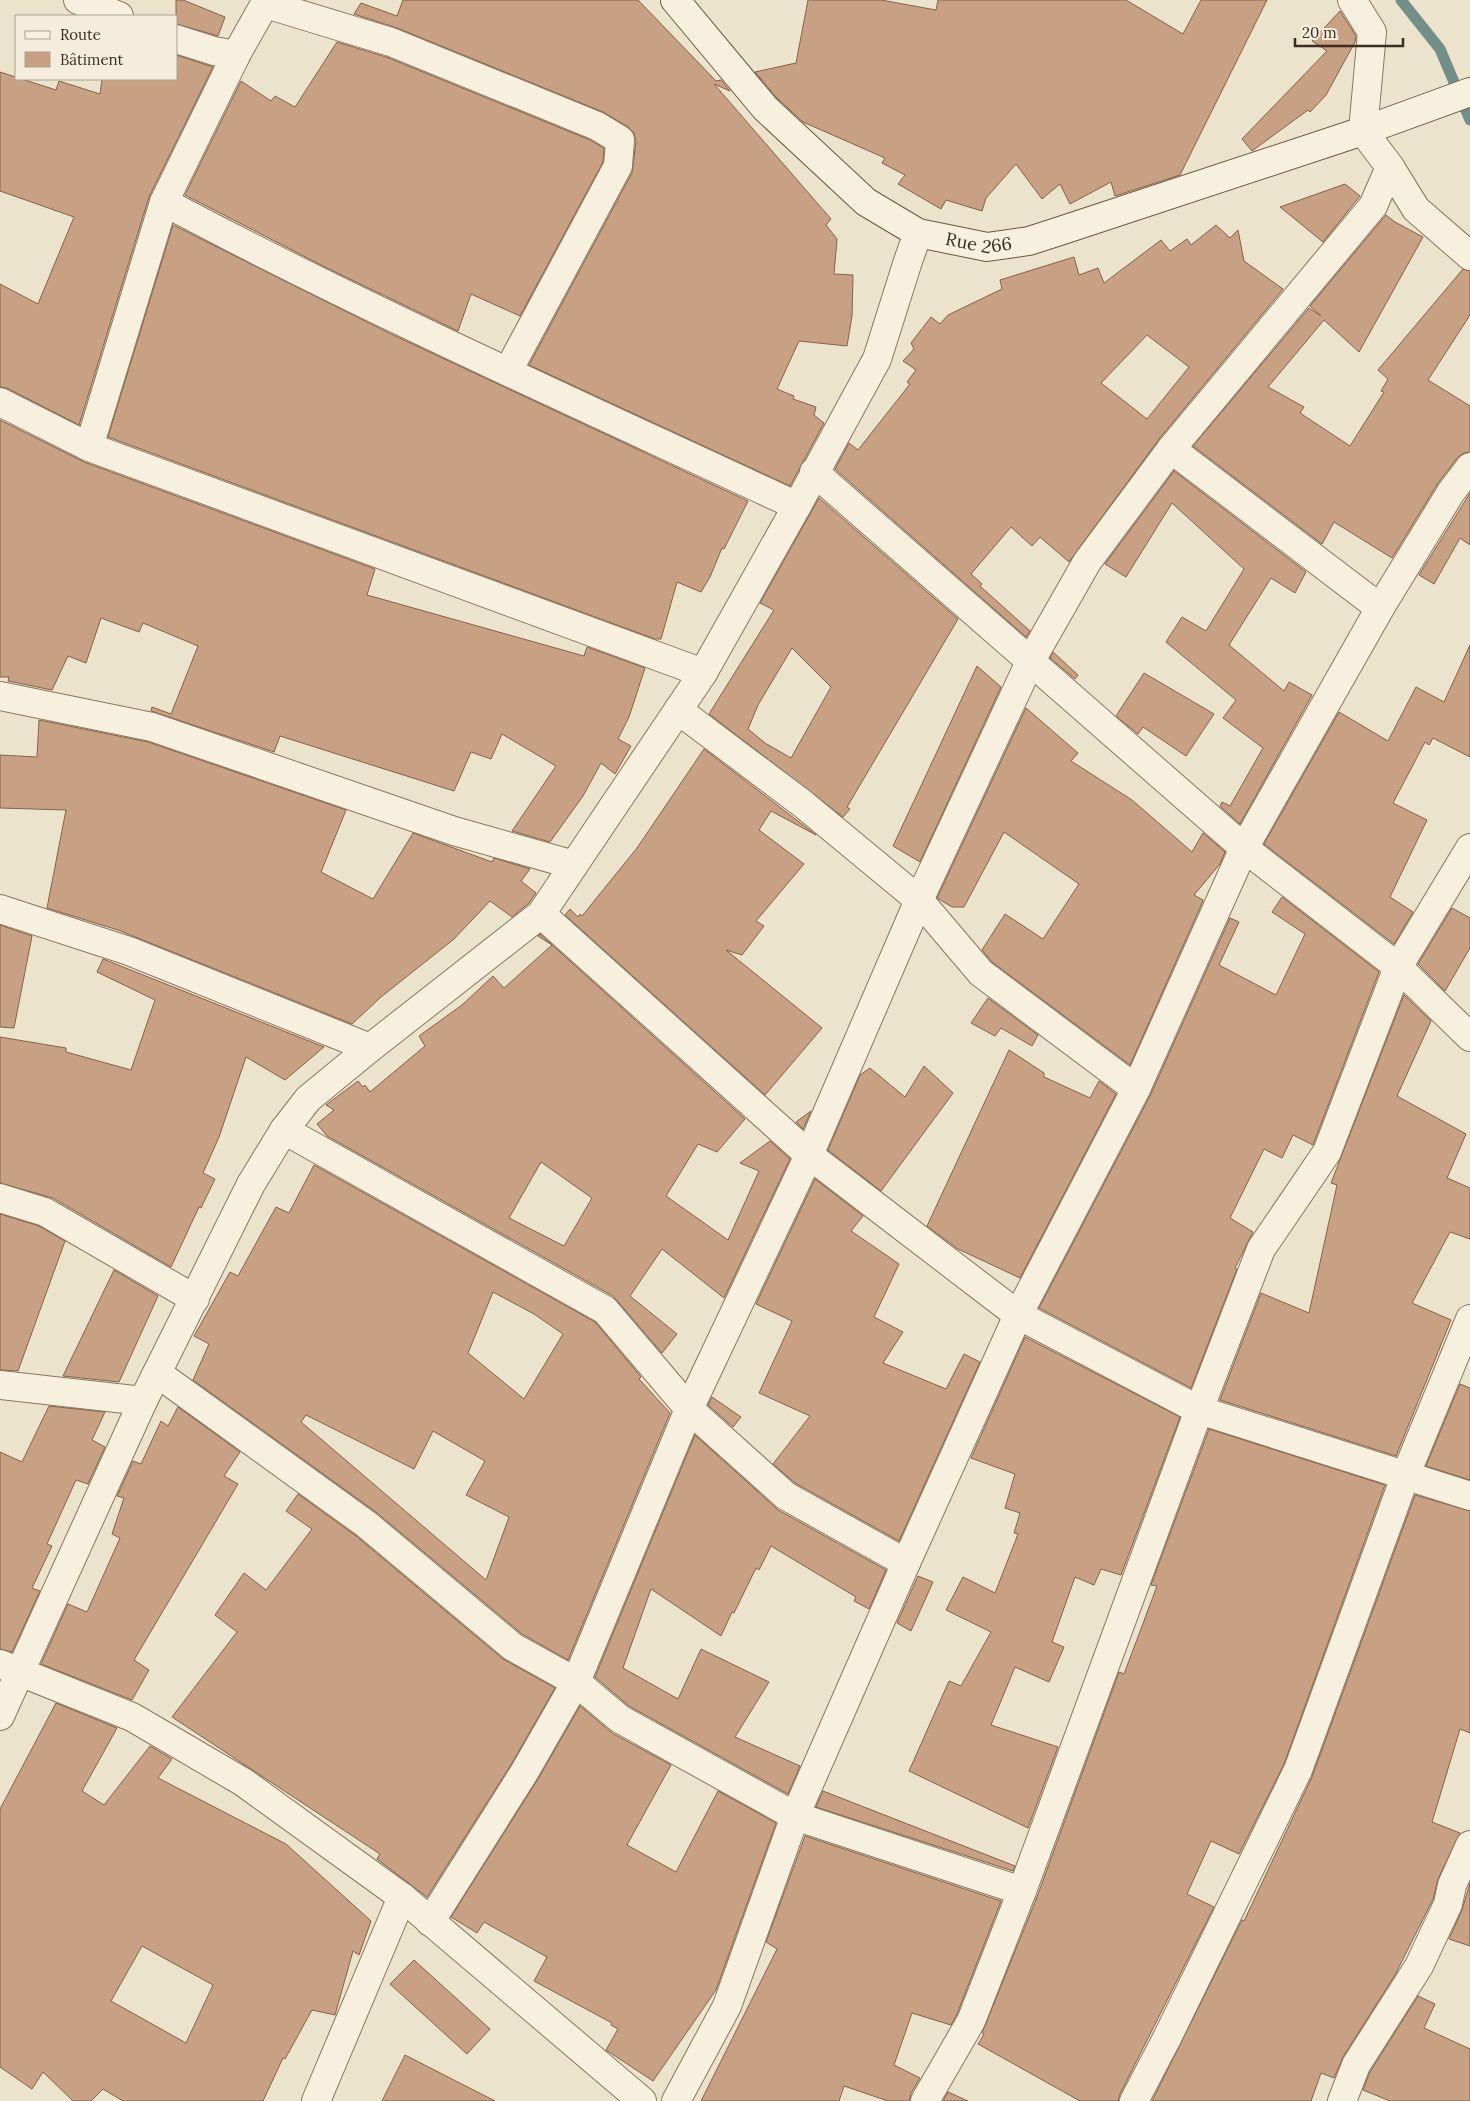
<svg xmlns="http://www.w3.org/2000/svg" width="1470" height="2101" font-family="Lora,serif">
  <rect width="100%" height="100%" fill="#ece3cc"/>
  <g fill="none" stroke-linecap="round" stroke-linejoin="round">
    <!-- stream -->
    <polyline stroke="#729089" stroke-width="11" points="1401,0 1440,49 1470,120"/>
  </g>
  <!-- building -->
  <g fill="#c8a184" stroke="#866148" fill-rule="evenodd">
    <polygon points="176,0 183,0 225,17 218,36 176,24"/>
    <polygon points="403,0 638,0 716,81 721,80 730,91 714,84 831,219 826,225 837,239 834,274 853,275 852,316 847,346 799,341 777,389 794,396 793,399 816,407 814,415 824,423 790,486 529,365 632,173 636,141 634,133 628,127 603,112 397,28 354,14 361,3 397,16"/>
    <polygon points="808,0 881,0 936,10 938,0 1126,0 1183,34 1201,0 1267,0 1180,175 1115,196 1111,182 1070,204 1060,184 1042,199 1016,164 986,198 982,211 946,200 941,209 898,184 905,175 882,163 885,158 803,122 776,97 755,72 796,63"/>
    <polygon points="1340,11 1356,36 1355,42 1326,95 1310,112 1308,110 1252,151 1242,139 1327,51 1312,41"/>
    <polygon points="337,42 386,57 590,140 604,148 603,162 520,316 471,294 458,331 327,268 185,195 241,81 271,101 275,96 295,107"/>
    <polygon points="176,55 213,67 149,197 79,425 7,388 0,387 0,284 38,304 74,217 0,191 0,72 56,90 59,81 100,94 102,79 176,79"/>
    <polygon points="1345,184 1360,196 1323,242 1280,207"/>
    <polygon points="1386,215 1395,222 1423,237 1359,352 1324,320 1268,387 1304,407 1300,413 1350,446 1384,392 1381,391 1388,379 1378,370 1463,269 1470,271 1470,315 1428,380 1470,406 1470,452 1464,453 1458,457 1438,483 1392,558 1334,522 1322,544 1193,446 1309,308 1321,316 1310,306"/>
    <polygon points="173,225 393,335 748,501 724,549 722,548 710,577 701,592 677,582 661,639 655,639 108,437"/>
    <path d="M 1216,225 L 1230,238 L 1238,230 L 1244,261 L 1283,289 L 1159,439 L 1069,562 L 1040,537 L 1032,546 L 1011,527 L 971,574 L 982,584 L 980,586 L 1030,631 L 1026,637 L 835,469 L 849,443 L 858,450 L 910,384 L 907,382 L 916,370 L 903,361 L 914,349 L 911,343 L 931,317 L 940,324 L 948,315 L 1002,289 L 1000,280 L 1074,257 L 1079,275 L 1098,268 L 1104,283 L 1161,240 L 1170,251 L 1187,239 L 1191,245 ZM 1147,335 L 1189,367 L 1147,419 L 1101,383 Z"/>
    <polygon points="0,420 84,462 375,569 367,595 584,656 587,647 645,668 629,717 618,739 631,746 615,774 601,763 583,796 550,842 512,831 556,766 502,734 491,759 471,752 454,791 280,736 274,752 151,711 152,707 171,714 198,646 143,623 139,632 101,618 86,663 68,656 52,690 8,681 9,677 0,677"/>
    <polygon points="1174,471 1306,572 1295,593 1271,578 1229,645 1284,691 1289,682 1312,695 1240,824 1220,806 1222,802 1230,806 1263,748 1223,718 1236,700 1166,642 1182,617 1206,631 1244,569 1172,503 1126,577 1105,564"/>
    <polygon points="1470,493 1470,545 1460,538 1434,584 1419,575"/>
    <path d="M 819,498 L 958,619 L 847,807 L 850,809 L 843,817 L 709,714 L 774,610 L 760,603 ZM 792,648 L 831,687 L 791,758 L 765,743 L 748,729 L 758,705 Z"/>
    <polygon points="1470,645 1470,757 1433,738 1429,745 1425,742 1393,803 1427,820 1390,897 1413,912 1394,944 1264,844 1339,712 1388,741 1416,687 1444,702"/>
    <polygon points="1053,652 1078,675 1075,679 1050,658"/>
    <polygon points="977,666 1001,687 920,862 893,846"/>
    <polygon points="1144,673 1214,714 1186,756 1143,727 1138,734 1116,716"/>
    <polygon points="1026,708 1078,753 1071,761 1132,800 1192,852 1203,833 1225,852 1220,864 1194,895 1203,900 1202,903 1130,1065 992,962 982,950 1005,914 1043,939 1079,884 1004,832 964,907 952,907 937,898"/>
    <polygon points="39,720 148,742 346,810 321,872 373,899 413,833 492,862 494,858 530,869 521,881 536,893 529,903 512,917 490,901 454,939 381,997 352,1024 118,930 47,908 66,810 0,808 0,755 37,757"/>
    <polygon points="704,749 816,835 771,811 759,830 804,864 756,921 764,926 742,955 726,950 822,1028 765,1095 565,915 570,909 578,917 580,914 582,916 637,848"/>
    <polygon points="1282,897 1379,972 1313,1145 1293,1135 1282,1158 1264,1149 1230,1218 1253,1232 1235,1268 1237,1269 1191,1388 1039,1308 1150,1096 1230,918 1239,922 1219,965 1276,995 1305,934 1272,912"/>
    <polygon points="1452,908 1470,918 1470,948 1445,991 1418,964"/>
    <polygon points="0,925 32,936 14,1028 0,1027"/>
    <path d="M 540,934 L 745,1119 L 717,1152 L 698,1144 L 666,1196 L 728,1240 L 759,1171 L 740,1163 L 770,1141 L 790,1159 L 724,1298 L 662,1249 L 630,1296 L 677,1334 L 662,1353 L 613,1296 L 327,1136 L 317,1124 L 334,1110 L 326,1105 L 358,1081 L 363,1087 L 365,1085 L 370,1092 L 425,1046 L 419,1036 L 462,1005 L 493,976 L 504,988 L 552,945 L 538,936 ZM 541,1162 L 592,1198 L 564,1246 L 509,1218 Z"/>
    <polygon points="103,959 324,1047 285,1080 246,1057 219,1137 203,1173 215,1179 201,1208 199,1207 171,1267 53,1198 0,1183 0,1037 66,1048 66,1052 131,1070 155,1000 97,972"/>
    <polygon points="1404,995 1431,1021 1397,1096 1466,1134 1447,1178 1470,1188 1470,1239 1450,1232 1412,1303 1451,1320 1396,1456 1220,1400 1261,1293 1309,1313 1337,1185 1331,1183"/>
    <polygon points="988,998 1038,1035 1032,1046 1001,1028 995,1036 971,1023"/>
    <polygon points="1009,1050 1044,1073 1044,1077 1090,1098 1099,1081 1116,1094 1020,1278 958,1249 927,1226"/>
    <polygon points="924,1066 953,1093 881,1191 828,1150 860,1075 870,1068 905,1097"/>
    <polygon points="811,1111 803,1129 796,1122"/>
    <path d="M 314,1165 L 595,1322 L 641,1377 L 639,1379 L 670,1413 L 568,1660 L 522,1634 L 376,1512 L 193,1380 L 209,1344 L 194,1336 L 230,1272 L 238,1276 L 276,1207 L 289,1213 ZM 493,1292 L 534,1314 L 563,1334 L 524,1399 L 468,1353 ZM 306,1415 L 414,1469 L 433,1431 L 485,1461 L 466,1495 L 509,1517 L 486,1580 L 301,1422 Z"/>
    <polygon points="815,1179 863,1216 851,1231 899,1264 874,1317 903,1332 883,1363 946,1389 964,1354 980,1362 899,1541 795,1483 773,1464 810,1416 759,1393 792,1321 756,1304"/>
    <polygon points="0,1214 39,1226 65,1241 18,1371 0,1370"/>
    <polygon points="114,1270 158,1296 119,1382 63,1376"/>
    <polygon points="1025,1337 1180,1417 1121,1575 1101,1569 1094,1585 1075,1577 1052,1642 1064,1647 1049,1682 1015,1667 991,1725 1058,1747 1028,1828 909,1771 949,1681 961,1686 991,1632 946,1610 963,1577 995,1593 1018,1534 1014,1533 1020,1513 1005,1508 1015,1474 971,1458"/>
    <polygon points="1460,1384 1470,1388 1470,1480 1426,1466"/>
    <polygon points="712,1397 741,1417 733,1427 708,1405"/>
    <polygon points="49,1406 105,1412 92,1440 105,1447 88,1484 76,1480 47,1544 52,1546 32,1588 40,1591 12,1652 0,1649 0,1452 22,1462"/>
    <polygon points="178,1407 240,1452 224,1476 238,1484 134,1660 149,1670 132,1700 41,1664 68,1604 87,1612 120,1538 112,1534 124,1498 117,1496 133,1461 141,1464 161,1421 168,1426"/>
    <polygon points="1209,1429 1385,1485 1284,1764 1239,1854 1211,1841 1187,1894 1214,1907 1120,2094 1118,2101 1080,2101 978,2044 984,2034 982,2033 1037,1897 1119,1672 1124,1674 1157,1586 1151,1585"/>
    <polygon points="695,1435 778,1510 886,1570 869,1609 854,1601 856,1597 771,1546 759,1570 756,1568 734,1613 732,1612 721,1636 651,1589 623,1668 678,1699 701,1649 769,1682 735,1737 800,1766 788,1794 629,1706 595,1677"/>
    <polygon points="298,1494 356,1536 503,1659 555,1688 512,1763 427,1897 377,1859 380,1854 172,1717 237,1632 215,1615 244,1573 266,1590 312,1529 286,1511"/>
    <polygon points="1415,1495 1470,1511 1470,1733 1460,1729 1432,1822 1460,1833 1438,1879 1433,1899 1395,1975 1343,2057 1334,2078 1321,2073 1311,2101 1152,2101 1242,1920 1244,1921 1312,1777"/>
    <polygon points="918,1576 933,1582 911,1631 897,1623"/>
    <path d="M 56,1703 L 117,1728 L 82,1791 L 104,1805 L 150,1746 L 172,1759 L 158,1778 L 286,1844 L 371,1921 L 359,1955 L 353,1951 L 335,2015 L 312,2010 L 285,2059 L 283,2058 L 263,2101 L 123,2101 L 103,2089 L 91,2101 L 73,2101 L 43,2072 L 32,2089 L 0,2067 L 0,1809 ZM 142,1946 L 213,1985 L 186,2043 L 111,2001 Z"/>
    <polygon points="580,1706 612,1733 671,1765 627,1845 676,1872 718,1791 776,1823 716,1990 653,2081 606,2050 618,2029 611,2025 612,2023 534,1981 547,1957 484,1922 477,1933 451,1917 538,1779"/>
    <polygon points="823,1791 1015,1866 1013,1871 816,1807"/>
    <polygon points="805,1836 1001,1901 957,2014 951,2025 912,2013 894,2065 920,2078 911,2093 909,2101 888,2101 844,2086 839,2101 701,2101 777,1949 766,1942"/>
    <polygon points="1470,1883 1470,1946 1449,1939 1462,1910"/>
    <polygon points="414,1960 490,2029 467,2054 390,1984"/>
    <polygon points="1418,1996 1435,2004 1424,2028 1470,2049 1470,2101 1390,2101 1363,2090 1370,2072"/>
    <polygon points="405,2055 495,2101 382,2101"/>
    <polygon points="948,2092 968,2101 943,2101"/>
  </g>
  <g fill="none" stroke-linecap="round" stroke-linejoin="round">
    <defs>
      <g id="minor">
        <polyline points="78,0 119,16"/>
        <polyline points="266,4 391,42 597,126 620,140 618,166 508,371"/>
        <polyline points="176,39 214,51 236,55"/>
        <polyline points="1390,167 1416,209 1470,256"/>
        <path d="M 164,202 C 371,312 585,407 797,506"/>
        <polyline points="0,402 89,447 703,673"/>
        <polyline points="89,447 164,202 236,55 267,0"/>
        <polyline points="1171,449 1380,608"/>
        <polyline points="814,472 1244,848 1398,967 1470,1037"/>
        <polyline points="0,696 152,727 454,831 574,865"/>
        <polyline points="678,710 803,804 919,900 981,973 1136,1089"/>
        <polyline points="0,909 129,951 370,1048"/>
        <polyline points="541,914 809,1155 1018,1315 1199,1410 1470,1496"/>
        <polyline points="284,1130 605,1310 689,1409 786,1496 906,1563"/>
        <polyline points="0,1198 45,1212 195,1299"/>
        <polyline points="157,1373 366,1524 513,1647 576,1682 620,1719 795,1816 1022,1891"/>
        <polyline points="0,1385 143,1401"/>
        <polyline points="0,1664 132,1717 243,1782 402,1897 642,2101"/>
        <polyline points="0,1716 143,1401 251,1184 284,1130 308,1099 370,1048 541,914 703,673 797,506 877,359 908,261 918,233"/>
        <polyline points="430,1922 525,1771 576,1682 689,1409 809,1155 919,900 1030,662 1087,562 1171,449 1373,206 1390,167 1363,131 1372,32 1352,0"/>
        <polyline points="316,2101 402,1897"/>
        <polyline points="676,2101 727,2006 795,1816 906,1563 1018,1315 1136,1089 1244,848 1380,608 1451,492 1470,467"/>
        <polyline points="925,2101 971,2021 1022,1891 1199,1410 1261,1249 1327,1152 1398,967 1470,848"/>
        <polyline points="1134,2101 1167,2038 1298,1770 1406,1474 1470,1319"/>
        <polyline points="1342,2101 1356,2065 1419,1966 1448,1904 1452,1885 1470,1845"/>
      </g>
      <g id="secondary">
        <path id="s1" d="M 675,0 L 765,108 L 866,202 L 918,233 L 987,247 L 1029,241 L 1063,230 L 1363,131 L 1470,92"/>
      </g>
    </defs>
    <!-- minor casing -->
    <use href="#minor" stroke="#897660" stroke-width="30"/>
    <!-- secondary casing -->
    <use href="#secondary" stroke="#6b5743" stroke-width="30"/>
    <!-- minor -->
    <use href="#minor" stroke="#f7f0df" stroke-width="28"/>
    <!-- secondary -->
    <use href="#secondary" stroke="#f7f0df" stroke-width="28"/>
  </g>
  <g text-anchor="middle" stroke-width="4" stroke-linejoin="round" paint-order="stroke">
    <!-- street labels -->
    <g font-size="18" fill="#3a2e23" stroke="#f4eddb">
      <text dy="6" stroke="none"><textPath href="#s1" startOffset="401">Rue 266</textPath></text>
    </g>
  </g>
  <!-- legend -->
  <rect x="15" y="15" width="162" height="65" fill="#f4eddb" stroke="#aaa191"/>
  <rect x="25" y="31" width="25" height="8" fill="#f7f0df" stroke="#aaa191"/>
  <text x="60" y="40" font-size="15" fill="#3a2e23">Route</text>
  <rect x="25" y="52" width="25" height="15" fill="#c8a184" stroke="#aaa191"/>
  <text x="60" y="65" font-size="15" fill="#3a2e23">Bâtiment</text>
  <!-- scale -->
  <path d="M1295 38v8h108v-8" fill="none" stroke="#3a2e23" stroke-width="2.5"/>
  <text x="1302" y="38" font-size="15" fill="#3a2e23" stroke="#f4eddb" stroke-width="4" paint-order="stroke">20 m</text>
</svg>
